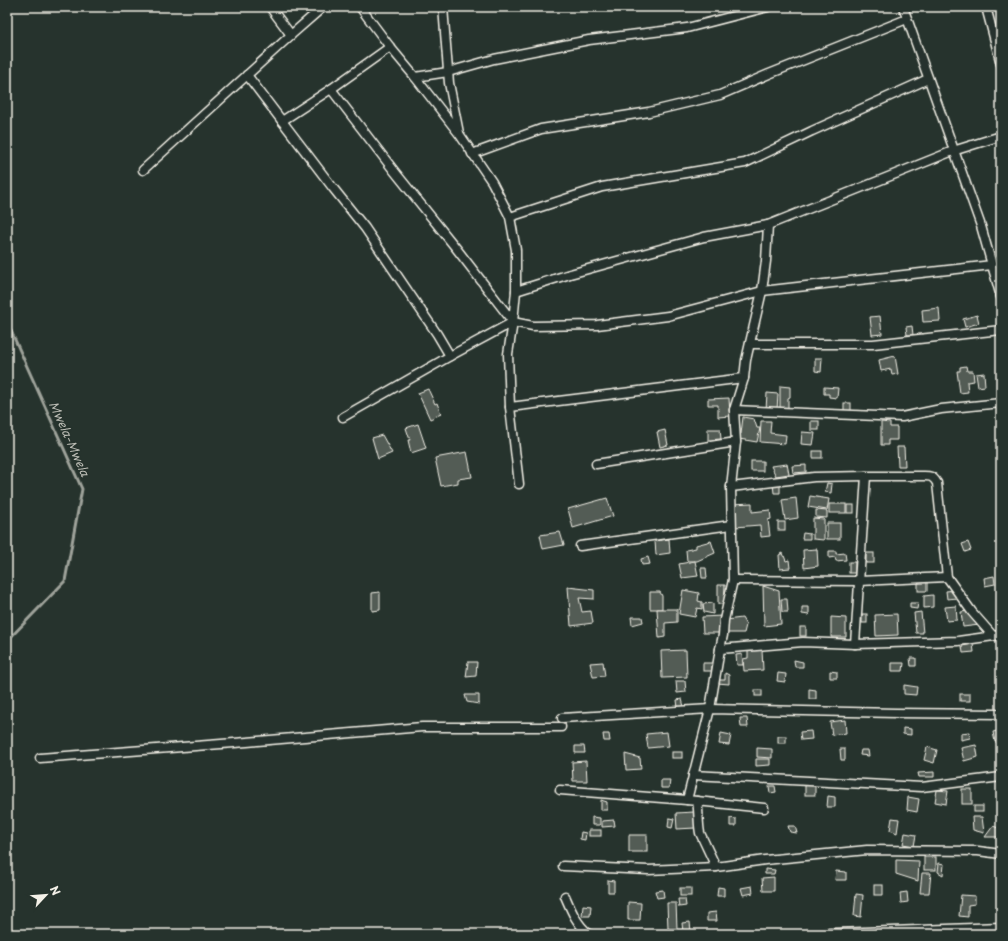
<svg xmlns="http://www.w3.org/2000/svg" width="1008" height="941" font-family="'Playpen Sans',sans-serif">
  <rect width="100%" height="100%" fill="#26332d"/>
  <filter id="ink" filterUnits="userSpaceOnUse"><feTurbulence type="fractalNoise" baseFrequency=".025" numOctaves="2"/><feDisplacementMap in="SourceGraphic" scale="8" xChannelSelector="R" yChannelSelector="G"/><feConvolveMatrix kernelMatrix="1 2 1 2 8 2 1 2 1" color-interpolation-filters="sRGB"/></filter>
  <g filter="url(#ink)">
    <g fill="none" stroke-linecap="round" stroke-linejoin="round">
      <!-- stream -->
      <polyline stroke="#9fa39b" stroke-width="3" points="7,322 82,489 65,581 7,641"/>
    </g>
    <!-- building -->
    <g fill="#525c55" stroke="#f4f1e8">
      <polygon points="939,308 940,321 923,322 922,310"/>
      <polygon points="977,315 979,323 965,327 963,319"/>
      <polygon points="880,316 882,334 872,335 870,317"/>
      <polygon points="912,326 913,335 907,335 906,327"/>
      <polygon points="895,356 898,374 892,375 891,369 881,371 879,360"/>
      <polygon points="815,358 822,358 821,372 815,371"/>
      <polygon points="966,366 967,371 973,371 974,381 967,382 968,392 960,393 957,371 960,371 960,367"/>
      <polygon points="984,373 985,386 978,387 976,374"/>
      <polygon points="780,386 790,387 790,397 788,398 788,411 780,411"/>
      <polygon points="824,387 838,388 837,398 829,397 829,394 824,394"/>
      <polygon points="428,389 435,404 437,403 441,414 430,419 418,393"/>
      <polygon points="767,393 778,394 777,410 766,410"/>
      <polygon points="729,398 730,416 718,417 718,405 708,405 708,399"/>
      <rect x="844" y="403" width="7" height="10"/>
      <polygon points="743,417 754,419 757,428 760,428 757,442 739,439 738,435 741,434"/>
      <polygon points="761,421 771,421 770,433 786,435 785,444 760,442"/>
      <rect x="811" y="421" width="8" height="9"/>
      <polygon points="881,422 890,423 890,427 897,427 897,440 888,440 888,445 881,445"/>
      <polygon points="418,424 426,448 411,453 408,440 410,440 406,428"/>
      <polygon points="708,429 720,429 721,439 708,440"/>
      <polygon points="665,430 668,445 660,447 657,432"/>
      <polygon points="802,432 815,433 813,445 801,444"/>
      <polygon points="382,435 392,453 378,459 372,438"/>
      <polygon points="897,447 904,447 905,466 898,466"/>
      <rect x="813" y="451" width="9" height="7"/>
      <polygon points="467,452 472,477 458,479 458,483 441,486 435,458"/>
      <rect x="751" y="461" width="12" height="10"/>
      <polygon points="787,464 789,474 776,476 771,466"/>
      <polygon points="806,465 806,472 793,473 792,466"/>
      <polygon points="780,483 780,493 774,493 773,484"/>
      <polygon points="827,483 832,484 831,493 825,492"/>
      <polygon points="810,496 829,499 827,510 808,507"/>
      <polygon points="607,498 613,516 573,528 568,509"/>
      <polygon points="796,498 798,518 785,520 782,500"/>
      <polygon points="752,503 752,512 770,510 771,519 768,520 770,536 761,537 760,525 735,527 732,504"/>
      <rect x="829" y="504" width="17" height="9"/>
      <rect x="847" y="505" width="7" height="8"/>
      <polygon points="816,510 827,511 827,518 816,517"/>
      <polygon points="813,518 824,519 824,540 813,539"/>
      <rect x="778" y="522" width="7" height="8"/>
      <rect x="827" y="523" width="13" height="16"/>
      <polygon points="560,532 564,545 543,549 540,535"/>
      <polygon points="803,533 810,534 810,539 802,539"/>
      <polygon points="669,539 670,553 656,555 655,541"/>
      <polygon points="711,541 715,553 697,561 687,561 686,550 696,548 696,545"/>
      <polygon points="968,542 971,550 965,552 962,544"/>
      <polygon points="817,549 818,566 804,568 803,550"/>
      <polygon points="829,551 836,551 836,554 845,553 846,560 836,561 835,557 829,558"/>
      <polygon points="783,553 786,561 789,560 790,568 780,569 779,555"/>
      <rect x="866" y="553" width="8" height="10"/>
      <polygon points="648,557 650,564 642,565 641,559"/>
      <polygon points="695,561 698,576 682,578 679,564"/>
      <rect x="849" y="562" width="6" height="11"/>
      <polygon points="701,568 706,568 707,578 702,578"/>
      <polygon points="994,576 995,584 985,586 984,578"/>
      <rect x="918" y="581" width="9" height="10"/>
      <polygon points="718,585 725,585 724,604 718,604"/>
      <polygon points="763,586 779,591 781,624 764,626"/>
      <polygon points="568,587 594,590 594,599 579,598 582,612 591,611 593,623 571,626"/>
      <polygon points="683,590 699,593 698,601 702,602 702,609 697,608 695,617 679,614"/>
      <polygon points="956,590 957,598 947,599 946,591"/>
      <polygon points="380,592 380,610 372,611 372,593"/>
      <polygon points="650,592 660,592 662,596 662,609 650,609"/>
      <polygon points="933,595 933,607 924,608 924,596"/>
      <polygon points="781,599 787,599 788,612 782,612"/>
      <polygon points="713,603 713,614 704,612 703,604"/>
      <polygon points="910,603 918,603 917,609 910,608"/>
      <polygon points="956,606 957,620 947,621 945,607"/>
      <polygon points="802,607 809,607 809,615 802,614"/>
      <polygon points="657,609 677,609 677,622 665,623 665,637 659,638"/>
      <polygon points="977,610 979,625 963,627 961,612"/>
      <polygon points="921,612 923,633 916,633 914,613"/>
      <rect x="862" y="614" width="5" height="9"/>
      <polygon points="897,614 898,635 876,636 875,615"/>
      <polygon points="722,616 722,633 703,633 702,617"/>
      <polygon points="631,617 642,617 643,622 632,625"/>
      <polygon points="831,617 846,618 846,637 831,637"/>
      <polygon points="742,618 746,625 744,633 727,633 726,620"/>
      <rect x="800" y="627" width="6" height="9"/>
      <polygon points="973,644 974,652 963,653 962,646"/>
      <polygon points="686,650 687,677 662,678 661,651"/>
      <polygon points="762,650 763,670 744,671 743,659 748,658 748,651"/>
      <polygon points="742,654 743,665 737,665 736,655"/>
      <polygon points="910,658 916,658 916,666 911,666"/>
      <polygon points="794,660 803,662 803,667 795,667"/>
      <polygon points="468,662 477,662 476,676 466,677"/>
      <polygon points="603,662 605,676 593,677 590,663"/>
      <rect x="703" y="663" width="9" height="8"/>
      <polygon points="892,663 904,663 903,671 892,671"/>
      <polygon points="830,671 837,672 837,678 830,678"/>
      <polygon points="725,673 729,675 729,684 717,683 717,680 725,680"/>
      <polygon points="778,673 786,674 785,682 777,681"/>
      <polygon points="676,681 685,681 686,692 677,693"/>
      <polygon points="904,685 917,687 916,695 904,694"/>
      <polygon points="809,689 816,690 816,699 809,699"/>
      <rect x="755" y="690" width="7" height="6"/>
      <rect x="960" y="694" width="10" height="7"/>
      <polygon points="465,695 479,695 479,704 467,702"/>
      <polygon points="682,699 684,707 678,708 677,700"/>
      <polygon points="740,718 747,718 748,727 741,727"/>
      <polygon points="845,720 846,733 832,735 830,722"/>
      <polygon points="903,728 911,729 911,735 903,734"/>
      <polygon points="1001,730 1001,741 995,742 993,732"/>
      <polygon points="811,731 812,739 801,740 800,732"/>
      <polygon points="667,732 669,746 648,748 646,734"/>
      <polygon points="969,732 970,738 961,740 961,733"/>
      <polygon points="721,733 731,735 729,745 719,744"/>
      <polygon points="603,734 609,734 610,741 604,741"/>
      <rect x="778" y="736" width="8" height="7"/>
      <polygon points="976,745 978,757 964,761 961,748"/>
      <polygon points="575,746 584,746 585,753 575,753"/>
      <polygon points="927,747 937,750 934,763 924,760"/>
      <polygon points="757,748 772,749 772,758 757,757"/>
      <polygon points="840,749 845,749 845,760 841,760"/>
      <polygon points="861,750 868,750 869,756 860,755"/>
      <rect x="672" y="752" width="10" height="6"/>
      <polygon points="625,754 640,758 641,769 626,770"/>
      <polygon points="756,759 770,759 770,765 756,766"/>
      <polygon points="586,761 587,781 573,781 572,762"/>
      <polygon points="934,772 934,777 919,777 918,773"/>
      <polygon points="661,780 670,780 669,788 661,788"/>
      <rect x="805" y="781" width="10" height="14"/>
      <polygon points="769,786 775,786 776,792 770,793"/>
      <rect x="962" y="789" width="10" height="15"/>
      <polygon points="937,790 948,791 946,804 935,802"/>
      <polygon points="828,796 835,797 835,807 827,807"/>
      <polygon points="908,797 919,799 917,812 907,810"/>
      <polygon points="601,800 607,802 607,810 601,810"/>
      <rect x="974" y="806" width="9" height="6"/>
      <polygon points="694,812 695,828 677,829 676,813"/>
      <polygon points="592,817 600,818 600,825 592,825"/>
      <polygon points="972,817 982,817 984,833 973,830"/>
      <polygon points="669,818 674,819 672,828 668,827"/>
      <polygon points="730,818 736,819 736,826 730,826"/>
      <polygon points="892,818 899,819 897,833 890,830"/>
      <polygon points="614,820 615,826 602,827 602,821"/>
      <polygon points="788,826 795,826 797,833 790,832"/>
      <polygon points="993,826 1001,829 1000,837 985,837"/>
      <rect x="589" y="830" width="12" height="6"/>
      <polygon points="581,832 586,833 585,840 580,839"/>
      <polygon points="905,833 916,835 914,846 903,844"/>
      <rect x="629" y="835" width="18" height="17"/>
      <rect x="924" y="857" width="12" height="13"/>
      <polygon points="896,860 919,861 918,881 896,874"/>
      <polygon points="939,863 944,864 943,875 938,872"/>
      <polygon points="765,869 775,870 774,874 765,874"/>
      <polygon points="836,871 846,872 846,880 835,880"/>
      <polygon points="922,873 931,873 929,893 920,893"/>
      <polygon points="774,877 774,891 763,891 762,878"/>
      <polygon points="608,880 614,881 614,892 608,892"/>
      <rect x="874" y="885" width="9" height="10"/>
      <polygon points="752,886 753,893 743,895 741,888"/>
      <polygon points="718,887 724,888 724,896 717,896"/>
      <rect x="680" y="888" width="11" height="8"/>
      <polygon points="663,890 664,897 657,898 655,891"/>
      <polygon points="907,892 908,902 901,903 900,893"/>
      <polygon points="856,894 863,895 861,917 854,916"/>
      <polygon points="961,895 975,896 975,904 968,905 968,917 959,916"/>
      <polygon points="678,899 685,899 686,906 679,907"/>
      <polygon points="628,902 641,903 640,920 628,920"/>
      <polygon points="667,903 676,903 677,929 668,929"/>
      <polygon points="583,905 591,906 590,916 582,916"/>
      <polygon points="716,912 717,921 707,921 707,913"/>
      <polygon points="690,922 691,932 683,932 682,923"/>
    </g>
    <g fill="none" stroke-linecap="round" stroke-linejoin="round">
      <defs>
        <g id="street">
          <polyline points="270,7 291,35"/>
          <polyline points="360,7 390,47 415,77 460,135 492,182 510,217 516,250 516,291 513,322 508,354 510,407 519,484"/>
          <polyline points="443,7 449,83 459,133"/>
          <polyline points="903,7 981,226 1001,297"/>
          <polyline points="986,7 1001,64"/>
          <polyline points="247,75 333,188 365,228 437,334 450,356"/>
          <polyline points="415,77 448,72 494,59 589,40 687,28 768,7"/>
          <polyline points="331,89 395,172 456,248 513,322"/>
          <polyline points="282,121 331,89 390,47"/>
          <polyline points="472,154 541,129 649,112 720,95 769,74 907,19"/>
          <polyline points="143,170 291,35 323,7"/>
          <polyline points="510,217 602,187 745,163 812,131 928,79"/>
          <polyline points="516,291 570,274 704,237 768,225 953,151 1001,136"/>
          <polyline points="750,344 873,344 1001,330"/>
          <polyline points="510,407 744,378"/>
          <polyline points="734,410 902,417 941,409 1001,403"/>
          <polyline points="343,417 450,356 513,322 533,326 597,325 668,316 762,291 992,265"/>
          <polyline points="596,464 736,442"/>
          <path d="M 731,487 L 814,477 L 866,476 L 921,476 C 929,476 932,475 937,483 L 947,577 L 972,612 L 993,636"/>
          <polyline points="580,546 731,525"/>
          <polyline points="733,580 859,581 947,577"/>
          <polyline points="855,644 866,476"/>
          <polyline points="720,649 803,642 855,644 958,641 1001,635"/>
          <polyline points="562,718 710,709 896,713 1001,714"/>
          <polyline points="40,758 247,742 422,727 561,727"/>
          <polyline points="693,775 922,787 1001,777"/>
          <polyline points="560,790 687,800 764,808"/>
          <polyline points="687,800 710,709 720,649 723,635 724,620 733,580 731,487 736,442 734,410 744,378 746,360 762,291 766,261 768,225"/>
          <path d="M 697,801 C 699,811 698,823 700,833 L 716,867"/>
          <polyline points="563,866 648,870 716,867 765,860 867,850 978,851 1001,854"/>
          <path d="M 565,896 C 571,910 577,925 589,934"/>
          <polyline points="808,934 1001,927"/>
        </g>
      </defs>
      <!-- street casing -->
      <use href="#street" stroke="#f4f1e8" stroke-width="11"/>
      <!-- street -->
      <use href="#street" stroke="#26332d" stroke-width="8"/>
    </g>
  </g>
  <g text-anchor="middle" stroke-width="3" stroke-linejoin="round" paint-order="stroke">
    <!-- water labels -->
    <g font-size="12" font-style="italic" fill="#bcbdb5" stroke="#26332d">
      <text transform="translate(69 439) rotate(66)" y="4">Mwela-Mwela</text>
    </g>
  </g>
  <!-- margin -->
  <rect width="1008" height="941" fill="none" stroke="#26332d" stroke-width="24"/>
  <rect x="12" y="12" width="984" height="917" fill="none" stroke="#f4f1e8" stroke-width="1.5" filter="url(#ink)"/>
  <!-- north arrow -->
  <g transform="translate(46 895) rotate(64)" stroke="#26332d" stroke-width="3" paint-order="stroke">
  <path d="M0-3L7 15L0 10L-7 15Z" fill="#f4f1e8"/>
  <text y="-6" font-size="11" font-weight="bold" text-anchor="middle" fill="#f4f1e8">N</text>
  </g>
</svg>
